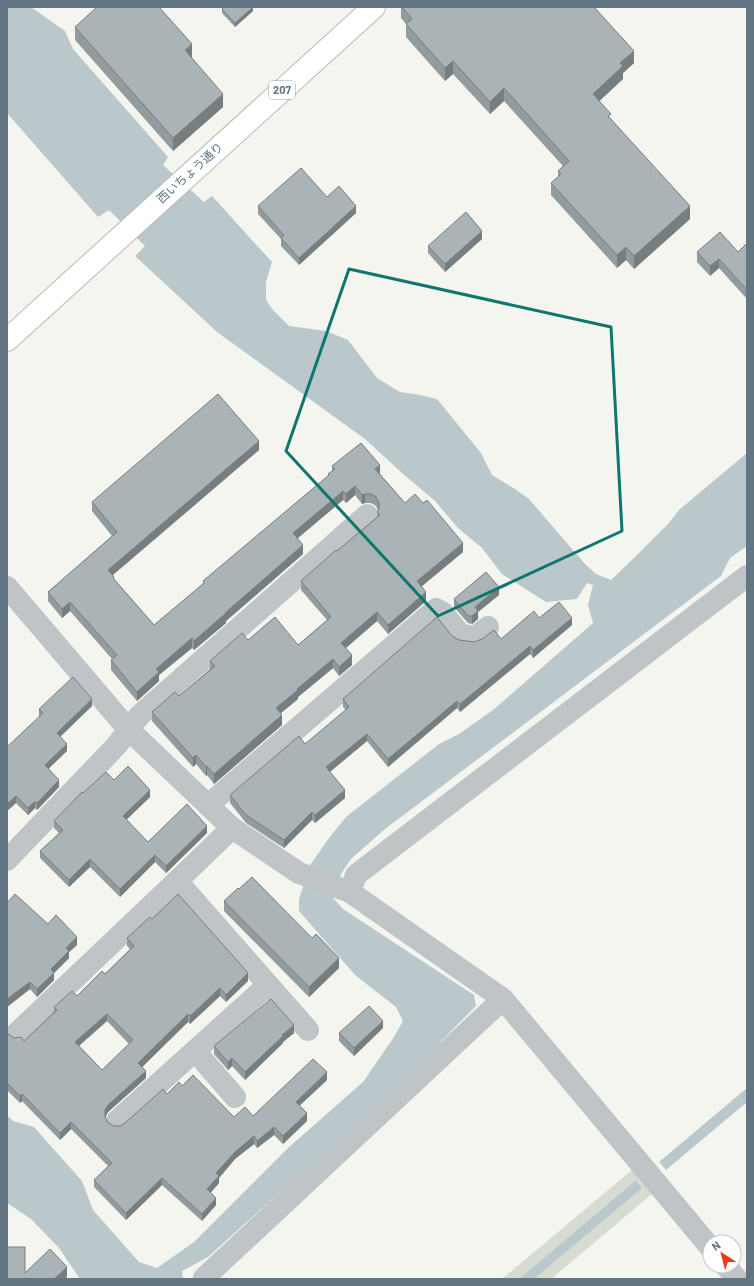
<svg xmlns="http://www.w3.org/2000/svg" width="754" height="1286" font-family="Barlow,'Noto Sans JP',sans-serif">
  <rect width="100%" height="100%" fill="#f5f5f0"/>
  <!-- green -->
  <polygon fill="#d6dcd1" points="632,1170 652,1194 551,1279 534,1279 641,1188 636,1180 519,1279 502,1279"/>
  <!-- water -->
  <g fill="#bac8cc">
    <polygon points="7,7 31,7 65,31 73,49 168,157 163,165 204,202 212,196 272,262 266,282 266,300 273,310 289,326 326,331 348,340 377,378 400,392 420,395 437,399 481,453 492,475 515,489 529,499 585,564 596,574 611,580 636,556 668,524 679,510 747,453 747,546 730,558 721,576 385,829 351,859 341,874 333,898 343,909 474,995 476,1006 393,1090 208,1257 182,1271 183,1279 80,1279 59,1248 31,1219 7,1203 7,1115 13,1121 34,1127 82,1181 93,1210 139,1262 157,1268 194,1242 288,1148 363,1082 394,1037 403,1021 396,1007 355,975 299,911 299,899 310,865 329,838 346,817 439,744 459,734 493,710 593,623 588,605 593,585 587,583 577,599 546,602 502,574 482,548 458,528 435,501 402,473 365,439 217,332 135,256 145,246 109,210 98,217 7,113"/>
    <polygon points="747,1088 747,1102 666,1170 659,1162"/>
    <polygon points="636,1180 642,1188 534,1279 519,1279"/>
  </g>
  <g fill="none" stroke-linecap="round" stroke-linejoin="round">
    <defs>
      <polyline id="highway" points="7,340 374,7"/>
    </defs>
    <!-- highway casing -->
    <use href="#highway" stroke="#b4b9bb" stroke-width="24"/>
    <!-- street -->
    <g stroke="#bfc5c7" stroke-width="22">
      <polyline points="7,587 128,729 232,828 299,873 350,892 503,999 710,1247"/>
      <polyline points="208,805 436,609 442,612 461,635 475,637 488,627"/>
      <polyline points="7,860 117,745 139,716 367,515"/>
      <polyline points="177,881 308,1030"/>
      <polyline points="350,892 356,875 747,576"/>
      <polyline points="17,1033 177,881 232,828"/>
      <polyline points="195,1051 235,1097"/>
      <polyline points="117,1121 268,985"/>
      <polyline points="726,1266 737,1279"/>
      <polyline points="204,1278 503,999"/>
    </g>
    <!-- highway -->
    <use href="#highway" stroke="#fff" stroke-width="22"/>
  </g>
  <!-- wall -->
  <g fill="#929b9d" fill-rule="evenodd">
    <polygon points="401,7 594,7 634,63 623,73 623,79 599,101 611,119 690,219 634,269 626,260 617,268 551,195 551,183 558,177 558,171 563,166 504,101 490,114 453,74 445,81 406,37 406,24 401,18"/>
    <polygon points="222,9 253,11 235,27 222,13"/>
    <polygon points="75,27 192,57 191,57 223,107 173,151 75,40"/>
    <polygon points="327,197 356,213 299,265 281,246 281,239 258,214 258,206"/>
    <polygon points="482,239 445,272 428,253 428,246"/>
    <polygon points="747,243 747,299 719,268 710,276 697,262 697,252 738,252"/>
    <polygon points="259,450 113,575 114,579 154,625 203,585 203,581 328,476 328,474 332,471 332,466 380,474 405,503 463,552 421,587 426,601 388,634 377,621 346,648 352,665 339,676 333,668 298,697 298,699 281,713 282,725 214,784 207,775 206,776 196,764 193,767 152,721 152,712 179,696 210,669 210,661 248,640 298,645 327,620 301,590 301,581 377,517 377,512 378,511 376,506 371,503 365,503 362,504 355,495 346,503 343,500 298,538 303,554 226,621 226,623 194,650 192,648 159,675 159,681 137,701 111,670 111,660 112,659 70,611 62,618 48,601 48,592 112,536 92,511 92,502"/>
    <polygon points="499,595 478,612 478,619 472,624 468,623 454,607 454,599"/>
    <polygon points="539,618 572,625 533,658 530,654 460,712 457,708 388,767 367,741 330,772 345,798 315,823 312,820 284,848 246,823 230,803 230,795 305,744 346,710 343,707 343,699 452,636 459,640 474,642 501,639"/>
    <polygon points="92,706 60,736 67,751 48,769 59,787 37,810 35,808 28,815 16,803 7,811 39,716 39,709"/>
    <polygon points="114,780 150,797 126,820 148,842 207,833 166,873 155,862 120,897 90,867 69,887 40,858 40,851 59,833 54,828 54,821 83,793"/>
    <polygon points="224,901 339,968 309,997 224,911"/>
    <polygon points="7,903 48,924 77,945 69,952 69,958 54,973 54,980 37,997 30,989 7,1007"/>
    <path d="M 152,919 L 248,981 L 226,1002 L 220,996 L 190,1024 L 188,1022 L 142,1067 L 146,1078 L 108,1112 L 105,1117 L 107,1122 L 114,1126 L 120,1126 L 125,1123 L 167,1094 L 182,1086 L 234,1117 L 253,1116 L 327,1080 L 299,1106 L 307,1121 L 283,1144 L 274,1135 L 257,1148 L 254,1144 L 235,1159 L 219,1178 L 219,1183 L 210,1193 L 216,1205 L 202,1221 L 162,1185 L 126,1220 L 94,1187 L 94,1180 L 108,1166 L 71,1129 L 60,1140 L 22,1101 L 20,1103 L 7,1090 L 7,1032 L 8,1034 L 14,1038 L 24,1041 L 54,1012 L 54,1007 L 77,996 L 105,974 L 130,949 L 127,946 L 127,938 ZM 107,1021 L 129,1044 L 102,1070 L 79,1046 Z"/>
    <polygon points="383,1028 354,1056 339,1041 339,1033"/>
    <polygon points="294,1033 283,1042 283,1043 245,1080 232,1066 228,1070 214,1054 214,1046"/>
  </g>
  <!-- shaded-wall -->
  <g fill="#777e80">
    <polygon points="253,7 253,11 235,27 235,23"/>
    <polygon points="192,44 192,57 185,63 185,50"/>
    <polygon points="634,51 634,63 623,73 623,79 593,107 593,94 620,63"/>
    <polygon points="453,61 453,74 445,81 445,68"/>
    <polygon points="504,88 504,101 490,114 490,102"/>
    <polygon points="223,94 223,107 173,151 173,138"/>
    <polygon points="356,206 356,213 299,265 299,258"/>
    <polygon points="690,206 690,219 634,269 634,256"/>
    <polygon points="482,231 482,239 445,272 445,264"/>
    <polygon points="626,247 626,260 617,268 617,255"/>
    <polygon points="719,259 719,268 710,276 710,266"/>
    <polygon points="259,441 259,450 108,579 108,570"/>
    <polygon points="380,465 380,475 375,469"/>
    <polygon points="355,486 355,495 346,503 346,494"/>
    <polygon points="343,491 343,500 293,542 293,533"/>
    <polygon points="365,494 365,503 362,504 362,495"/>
    <polygon points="463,543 463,552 417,590 417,581"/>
    <polygon points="303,545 303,554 226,621 226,623 194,650 194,641 225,613"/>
    <polygon points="499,587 499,595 478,612 478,619 472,624 472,616 475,607"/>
    <polygon points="426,592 426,601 388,634 388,625"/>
    <polygon points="70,602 70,611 62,618 62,609"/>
    <polygon points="377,612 377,621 341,652 341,643"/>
    <polygon points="572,618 572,625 533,658 533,650"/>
    <polygon points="192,638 192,648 159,675 159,681 137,701 137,692 156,669"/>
    <polygon points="530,646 530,654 460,712 460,704"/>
    <polygon points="352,655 352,665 339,676 339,667"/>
    <polygon points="333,659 333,668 298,697 298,699 276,717 276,708 297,689"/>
    <polygon points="92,699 92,706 57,740 57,733"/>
    <polygon points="457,701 457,708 388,767 388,759"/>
    <polygon points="282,715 282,725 214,784 214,774"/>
    <polygon points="367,734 367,741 326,775 326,767"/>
    <polygon points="67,744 67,751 45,772 45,765"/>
    <polygon points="196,755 196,764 193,767 193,758"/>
    <polygon points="207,766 207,775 206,776 206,767"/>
    <polygon points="59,780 59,787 37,810 37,803"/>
    <polygon points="150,790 150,797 123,823 123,816"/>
    <polygon points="345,790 345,798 315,823 315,815"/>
    <polygon points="16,796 16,803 7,811 7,804"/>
    <polygon points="35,801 35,808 28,815 28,808"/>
    <polygon points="312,812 312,820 284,848 284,840"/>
    <polygon points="207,826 207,833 166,873 166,866"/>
    <polygon points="155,855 155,862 120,897 120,889"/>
    <polygon points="90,859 90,867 69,887 69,880"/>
    <polygon points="77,937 77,945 69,952 69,958 54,973 54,980 37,997 37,989 66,948"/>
    <polygon points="339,958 339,968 309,997 309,987"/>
    <polygon points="248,973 248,981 226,1002 226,995"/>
    <polygon points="30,982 30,989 7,1007 7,999"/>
    <polygon points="220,988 220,996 190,1024 190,1016"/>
    <polygon points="107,1014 107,1021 75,1049 75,1042"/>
    <polygon points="188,1014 188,1022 138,1071 138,1063"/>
    <polygon points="383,1021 383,1028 354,1056 354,1048"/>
    <polygon points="294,1025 294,1033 283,1042 283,1043 245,1080 245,1072 282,1035"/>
    <polygon points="232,1058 232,1066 228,1070 228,1062"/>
    <polygon points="146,1071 146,1078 108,1112 105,1118 105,1110 108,1105"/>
    <polygon points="327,1072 327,1080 296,1109 296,1102"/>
    <polygon points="22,1094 22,1101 20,1103 20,1096"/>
    <polygon points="307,1113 307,1121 283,1144 283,1136"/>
    <polygon points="71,1122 71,1129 60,1140 60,1133"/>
    <polygon points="274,1127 274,1135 257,1148 257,1141"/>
    <polygon points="254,1136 254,1144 235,1159 219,1178 219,1183 207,1197 207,1189 216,1173 235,1152"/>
    <polygon points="162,1178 162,1185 126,1220 126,1213"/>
    <polygon points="216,1198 216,1205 202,1221 202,1214"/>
    <polygon points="67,1267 67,1277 65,1279 54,1279"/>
  </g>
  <!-- building -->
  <g fill="#aab4b7" stroke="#777e80" fill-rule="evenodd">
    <polygon points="97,7 159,7 192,44 185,50 223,94 173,138 75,27"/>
    <polygon points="224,7 253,7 235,23 222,9"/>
    <polygon points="402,7 594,7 634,51 620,63 623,66 593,94 611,114 608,116 690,206 634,256 626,247 617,255 551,183 561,174 558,171 569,161 504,88 490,102 453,61 445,68 406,24 412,19"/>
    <polygon points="301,168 327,197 339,186 356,206 299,258 281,238 284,235 258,206"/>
    <polygon points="466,212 482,231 445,264 428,246"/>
    <polygon points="720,232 738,252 747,243 747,290 719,259 710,266 697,252"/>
    <polygon points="218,394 259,441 108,570 114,577 113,578 154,625 204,583 203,581 329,475 328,474 335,469 332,466 361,443 380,465 375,469 405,503 415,494 423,503 427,500 463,543 417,581 426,592 388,625 377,612 341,643 352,655 339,667 333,659 297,689 298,690 276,708 282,715 214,774 207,766 206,767 196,755 193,758 152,712 175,692 179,696 215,666 210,661 242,633 248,640 275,617 298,645 331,617 301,581 336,550 337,551 380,515 377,512 379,509 379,503 376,497 371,494 365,494 362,495 355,486 346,494 343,491 293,533 303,545 225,613 226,613 194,641 192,638 156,669 159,672 137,692 111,660 117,655 70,602 62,609 48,592 117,532 92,502"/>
    <polygon points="486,572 499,587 475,607 478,611 472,616 468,616 454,599"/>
    <polygon points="559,602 572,618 533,650 530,646 460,704 457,701 388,759 367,734 326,767 345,790 315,815 312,812 284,840 246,815 230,795 299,736 305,744 349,707 343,699 437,617 452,636 459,640 474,642 482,639 494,630 501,639 534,611 539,618"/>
    <polygon points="73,677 92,699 57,733 67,744 45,765 59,780 37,803 35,801 28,808 16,796 7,804 7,747 43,713 39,709"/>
    <polygon points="128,766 150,790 123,816 148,842 187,804 207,826 166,866 155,855 120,889 90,859 69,880 40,851 63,830 54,821 82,792 83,793 106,772 114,780"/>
    <polygon points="252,877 312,938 316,934 339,958 309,987 224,901 238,888 239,889"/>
    <polygon points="15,894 48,924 56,915 77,937 66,948 69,951 51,969 54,973 37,989 30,982 7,999 7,903"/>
    <path d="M 178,894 L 248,973 L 226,995 L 220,988 L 190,1016 L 188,1014 L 138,1063 L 146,1071 L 108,1105 L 105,1110 L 105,1116 L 107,1122 L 114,1126 L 120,1126 L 125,1123 L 163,1089 L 167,1094 L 179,1082 L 182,1086 L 193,1075 L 234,1117 L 245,1107 L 253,1116 L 313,1059 L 327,1072 L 296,1102 L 307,1113 L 283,1136 L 274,1127 L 257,1141 L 254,1136 L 235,1152 L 216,1173 L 219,1176 L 207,1189 L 216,1198 L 202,1214 L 162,1178 L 126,1213 L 94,1180 L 112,1163 L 71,1122 L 60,1133 L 22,1094 L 20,1096 L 7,1083 L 7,1032 L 8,1034 L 14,1038 L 21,1037 L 24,1041 L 57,1010 L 54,1007 L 72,991 L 77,996 L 102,971 L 105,974 L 134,946 L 127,938 L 150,917 L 152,919 ZM 107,1014 L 133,1040 L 102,1070 L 75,1042 Z"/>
    <polygon points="271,999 294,1025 282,1035 283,1036 245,1072 232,1058 228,1062 214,1046"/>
    <polygon points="369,1006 383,1021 354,1048 339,1033"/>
    <polygon points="7,1247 25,1247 25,1273 50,1249 67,1267 54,1279 7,1279"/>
  </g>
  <!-- marked area -->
  <path fill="none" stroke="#0f766e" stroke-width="3" stroke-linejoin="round" d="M 349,269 L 611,327 L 622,531 L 438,616 L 286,451 Z"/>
  <g text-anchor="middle" stroke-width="4" stroke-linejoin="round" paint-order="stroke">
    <!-- shield labels -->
    <rect fill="#fff" stroke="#91a0a8" stroke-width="1" x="269" y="81" width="26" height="18" rx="3"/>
    <g font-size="11" font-weight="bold" fill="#627783">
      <text x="282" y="94">207</text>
    </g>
    <!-- street labels -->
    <g font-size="12" fill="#627783" stroke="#fff">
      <text transform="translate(190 173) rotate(-42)" y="4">西いちょう通り</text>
    </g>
  </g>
  <!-- border -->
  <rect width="754" height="1286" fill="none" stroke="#627783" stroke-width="16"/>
  <!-- north arrow -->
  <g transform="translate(722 1254) rotate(324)"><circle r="19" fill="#ffffff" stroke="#c0c9cd"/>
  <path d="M0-3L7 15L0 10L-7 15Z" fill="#ec3919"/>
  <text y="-6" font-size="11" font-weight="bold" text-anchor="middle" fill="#627783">N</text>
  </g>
</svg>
